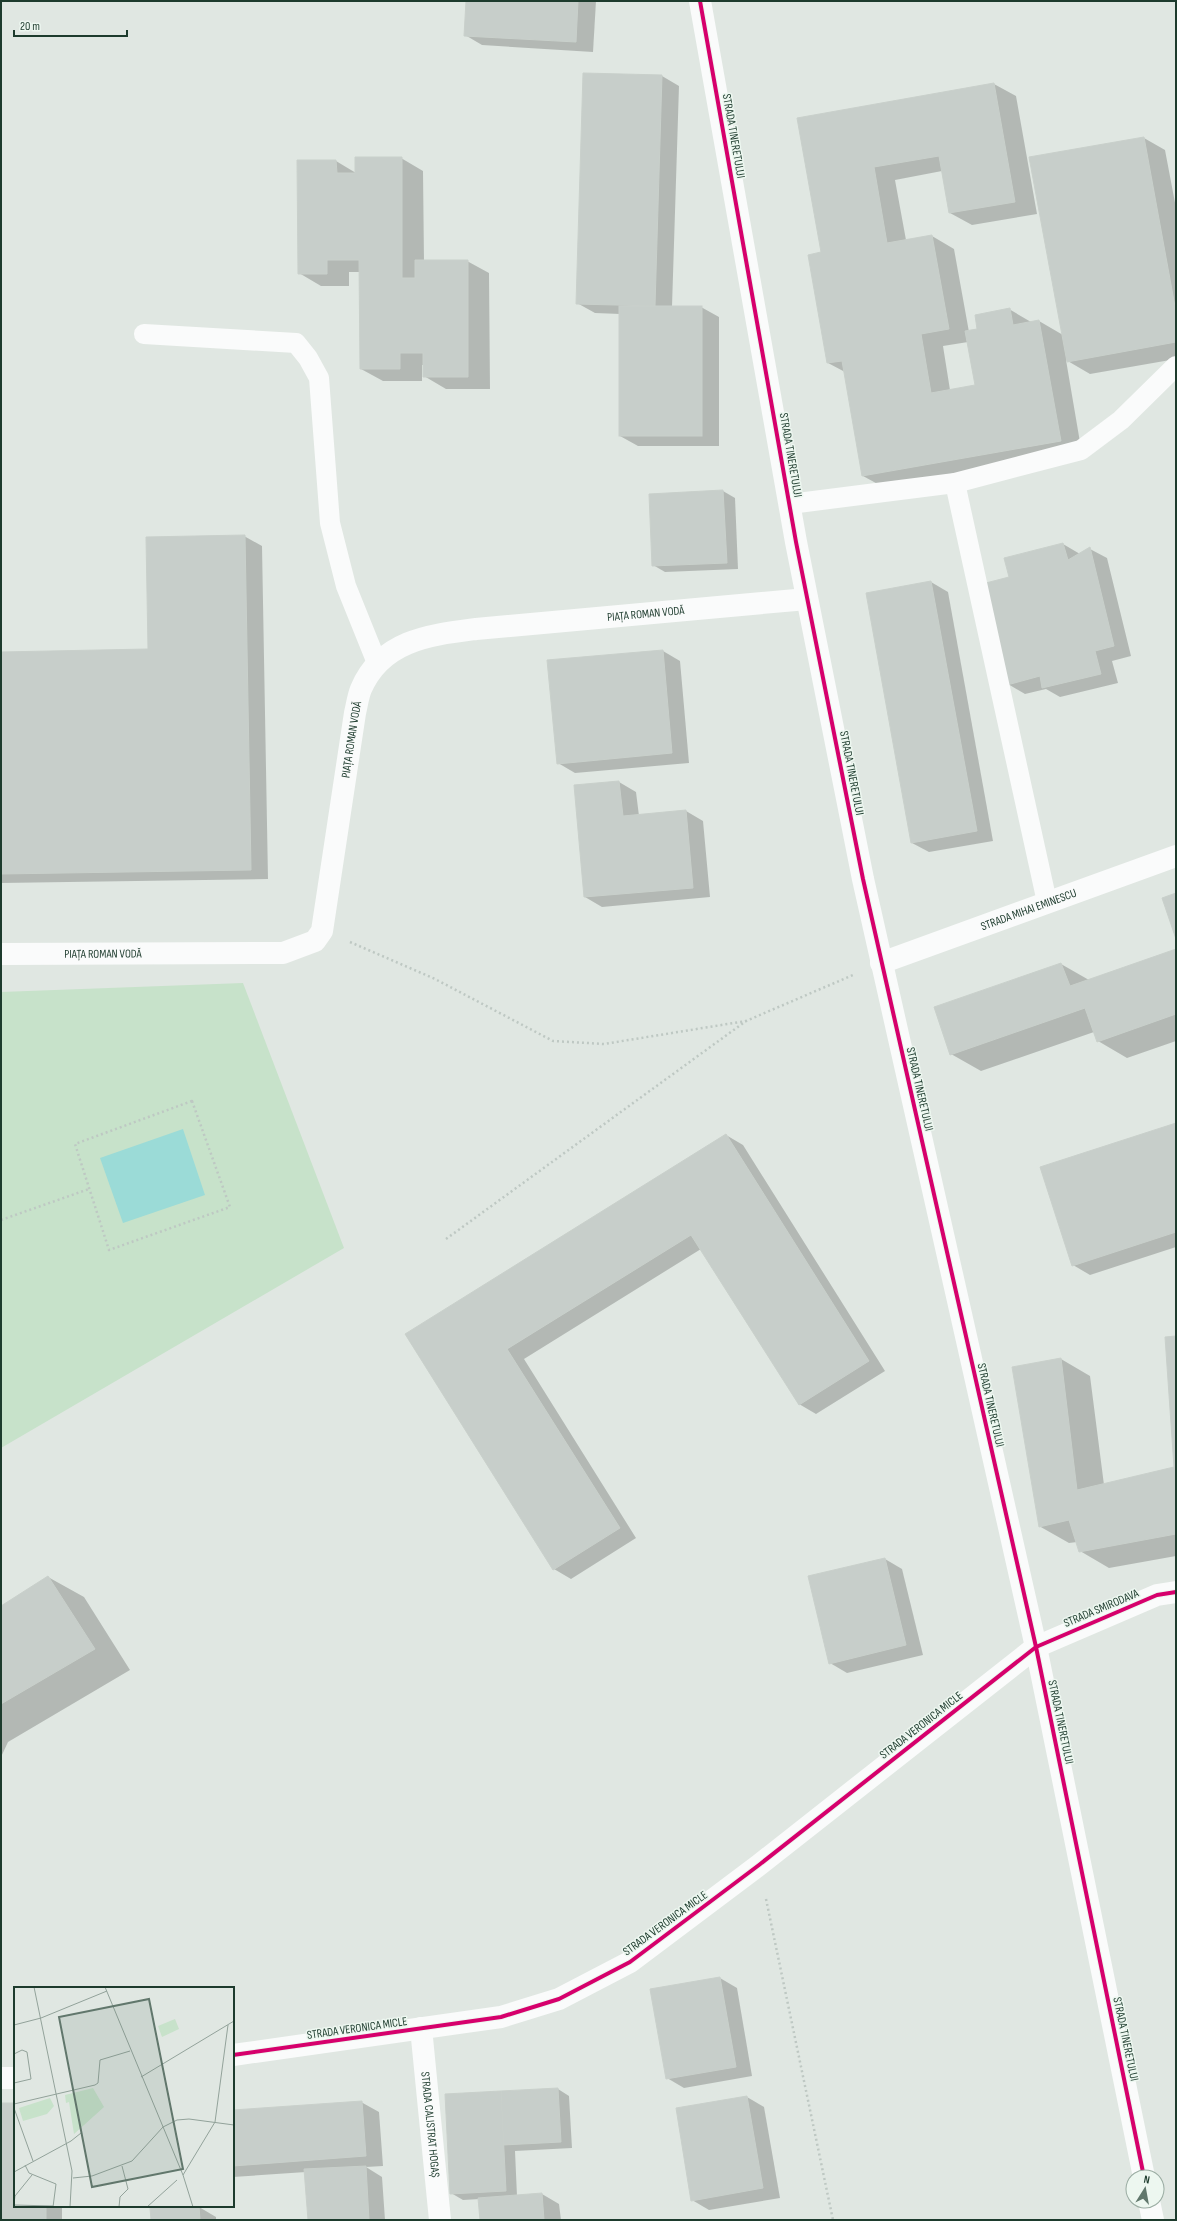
<svg xmlns="http://www.w3.org/2000/svg" width="1177" height="2221" font-family="'Sofia Sans Condensed',sans-serif">
  <rect width="100%" height="100%" fill="#e0e7e2"/>
  <!-- green -->
  <polygon fill="#c7e2ca" points="243,983 344,1248 1,1448 1,992"/>
  <!-- water -->
  <polygon fill="#9bdbd7" points="183,1129 205,1195 123,1223 100,1158"/>
  <!-- shadow -->
  <g fill="#0003" fill-rule="evenodd">
    <polygon points="467,1 596,1 593,52 482,45 465,35"/>
    <polygon points="662,76 679,86 672,307 701,307 719,317 719,446 638,446 620,436 620,314 595,313 577,303"/>
    <path d="M 994,84 L 1016,96 L 1037,214 L 972,225 L 950,213 L 942,171 L 895,180 L 906,240 L 932,236 L 954,249 L 969,332 L 978,330 L 1009,309 L 1031,322 L 1039,321 L 1063,335 L 1144,138 L 1165,150 L 1176,208 L 1176,359 L 1090,374 L 1066,360 L 1082,454 L 885,488 L 863,476 L 845,372 L 828,363 L 822,253 L 798,119 ZM 968,342 L 976,386 L 950,390 L 943,346 Z"/>
    <polygon points="401,158 423,171 424,261 467,261 489,273 490,389 446,389 424,376 424,365 422,365 422,381 383,381 361,369 360,272 349,272 349,286 321,286 299,273 298,161 336,161 356,173"/>
    <polygon points="723,491 735,498 738,569 665,572 653,565"/>
    <polygon points="244,536 262,546 268,879 1,883 1,653 150,650"/>
    <polygon points="1063,544 1080,554 1090,549 1107,558 1131,656 1112,661 1118,683 1060,697 1046,689 1025,694 1008,684 1010,578"/>
    <polygon points="931,582 948,592 993,841 929,852 912,843"/>
    <polygon points="663,651 680,661 689,763 575,773 558,763"/>
    <polygon points="619,782 636,792 639,816 686,811 703,821 710,897 602,907 585,897 575,786"/>
    <polygon points="1176,950 1176,1041 1127,1058 1098,1041 1094,1032 981,1071 951,1054 1061,964 1089,980"/>
    <polygon points="1176,1124 1176,1247 1090,1275 1073,1265"/>
    <polygon points="726,1135 743,1145 885,1371 816,1414 799,1404 701,1249 524,1359 636,1538 571,1579 554,1569 406,1335"/>
    <polygon points="1176,1337 1176,1556 1109,1568 1080,1551 1077,1542 1069,1543 1039,1526 1061,1359 1090,1376 1104,1485 1175,1468"/>
    <polygon points="885,1559 902,1569 923,1655 847,1673 830,1663"/>
    <polygon points="48,1577 84,1597 130,1670 8,1742 1,1757 1,1607"/>
    <polygon points="720,1978 737,1988 752,2076 684,2088 667,2078"/>
    <polygon points="558,2089 569,2096 572,2148 515,2151 517,2196 542,2194 559,2204 561,2220 481,2220 480,2199 463,2200 451,2193"/>
    <polygon points="747,2097 764,2107 780,2198 709,2210 692,2200"/>
    <polygon points="361,2102 379,2112 383,2166 366,2167 382,2177 385,2220 309,2220 306,2172 233,2177 233,2111"/>
    <polygon points="1,2104 15,2104 15,2206 62,2206 62,2220 1,2220"/>
    <polygon points="199,2207 216,2217 216,2220 152,2220"/>
  </g>
  <!-- building -->
  <g fill="#c7ceca" stroke="#c9d0cb">
    <polygon points="466,1 578,1 576,42 464,36"/>
    <polygon points="583,73 662,75 655,306 576,304"/>
    <polygon points="994,83 1015,202 949,213 939,156 874,167 887,243 932,235 949,329 921,334 931,393 975,385 965,331 977,329 975,315 1010,308 1013,325 1039,320 1061,441 862,476 842,361 827,363 808,255 821,252 797,118"/>
    <polygon points="1144,137 1176,312 1176,342 1067,362 1029,157"/>
    <polygon points="355,157 402,157 402,278 415,278 415,260 468,260 468,377 423,377 423,353 400,353 400,369 360,369 359,260 327,260 327,274 298,274 297,160 336,160 337,173 355,173"/>
    <rect x="619" y="306" width="83" height="130"/>
    <polygon points="723,490 727,563 652,566 649,494"/>
    <polygon points="245,535 251,870 1,874 1,652 148,649 146,537"/>
    <polygon points="1063,543 1068,560 1090,547 1114,646 1095,651 1101,674 1042,688 1040,676 1007,685 982,584 1009,577 1004,558"/>
    <polygon points="931,581 977,831 911,843 866,593"/>
    <polygon points="663,650 672,753 557,764 547,660"/>
    <polygon points="619,781 623,816 686,810 693,888 584,897 574,785"/>
    <polygon points="1176,893 1176,939 1162,898"/>
    <polygon points="1176,949 1176,1014 1097,1042 1085,1008 950,1055 934,1007 1061,963 1070,986"/>
    <polygon points="1176,1123 1176,1232 1072,1266 1040,1167"/>
    <polygon points="726,1134 869,1361 799,1405 691,1235 507,1349 620,1528 553,1570 405,1334"/>
    <polygon points="1176,1336 1176,1534 1079,1552 1069,1520 1039,1527 1012,1367 1061,1358 1077,1490 1174,1467 1165,1337"/>
    <polygon points="885,1558 906,1645 829,1664 808,1576"/>
    <polygon points="48,1576 95,1649 1,1704 1,1606"/>
    <polygon points="720,1977 736,2067 666,2079 650,1989"/>
    <polygon points="558,2088 561,2142 503,2145 501,2091"/>
    <polygon points="501,2091 506,2191 450,2194 445,2094"/>
    <polygon points="747,2096 763,2188 691,2201 676,2108"/>
    <polygon points="362,2101 366,2156 233,2166 233,2110"/>
    <polygon points="1,2103 15,2103 15,2206 46,2206 46,2220 1,2220"/>
    <polygon points="366,2166 369,2220 308,2220 304,2169"/>
    <polygon points="542,2193 544,2220 480,2220 478,2198"/>
    <polygon points="199,2206 200,2220 151,2220 150,2208"/>
  </g>
  <g fill="none" stroke-linecap="round" stroke-linejoin="round">
    <!-- path -->
    <g stroke="#bec8c3" stroke-width="2.5" stroke-dasharray="2 3" stroke-linecap="butt">
      <polyline points="350,942 435,979 553,1041 604,1044 746,1021"/>
      <polygon points="192,1101 230,1207 109,1250 75,1144"/>
      <polyline points="1,1220 89,1189"/>
      <polyline points="446,1239 746,1021 853,975"/>
      <polyline points="766,1899 833,2220"/>
    </g>
    <!-- lane -->
    <g stroke="#fafbfb" stroke-width="20">
      <polyline points="144,334 296,343 308,358 319,378 330,523 346,586 377,663"/>
      <polyline points="955,483 1047,902"/>
      <polyline points="790,504 955,483 1081,450 1121,420 1176,366"/>
    </g>
    <!-- street -->
    <g stroke="#fafbfb" stroke-width="22">
      <polyline points="700,1 796,542 863,879 1036,1647 1144,2177"/>
      <path id="s1" d="M 1,954 L 283,953 L 315,941 L 322,931 L 355,713 C 357,705 358,696 361,689 C 382,640 430,635 476,629 L 807,599"/>
      <path id="s2" d="M 881,963 L 1176,856"/>
      <path id="s3" d="M 421,2028 L 440,2220"/>
      <polyline points="233,2055 501,2017 559,1999 630,1962 759,1865 1036,1647 1157,1595 1176,1592"/>
      <polyline points="1,2078 15,2078"/>
      <polyline points="1149,2201 1153,2220"/>
    </g>
    <defs>
      <g id="cycleway">
        <polyline points="700,1 796,542 863,879 1036,1647 1144,2177"/>
        <polyline points="233,2055 501,2017 559,1999 630,1962 759,1865 1036,1647 1157,1595 1176,1592"/>
      </g>
    </defs>
    <!-- cycleway casing -->
    <use href="#cycleway" stroke="#edf7f0" stroke-width="6"/>
    <!-- cycleway -->
    <use href="#cycleway" stroke="#d6006c" stroke-width="4"/>
  </g>
  <g text-anchor="middle" stroke-width="3" stroke-linejoin="round" paint-order="stroke">
    <!-- street labels -->
    <g font-size="12" fill="#1d3b2d" stroke="#edf7f0">
      <text transform="translate(734 136) rotate(80)" y="4">STRADA TINERETULUI</text>
      <text transform="translate(791 455) rotate(80)" y="4">STRADA TINERETULUI</text>
      <text dy="4" stroke="none"><textPath href="#s1" startOffset="881">PIAȚA ROMAN VODĂ</textPath></text>
      <text dy="4" stroke="none"><textPath href="#s1" startOffset="522">PIAȚA ROMAN VODĂ</textPath></text>
      <text transform="translate(852 773) rotate(79)" y="4">STRADA TINERETULUI</text>
      <text dy="4" stroke="none"><textPath href="#s2" startOffset="157">STRADA MIHAI EMINESCU</textPath></text>
      <text dy="4" stroke="none"><textPath href="#s1" startOffset="102">PIAȚA ROMAN VODĂ</textPath></text>
      <text transform="translate(920 1089) rotate(77)" y="4">STRADA TINERETULUI</text>
      <text transform="translate(991 1405) rotate(77)" y="4">STRADA TINERETULUI</text>
      <text transform="translate(1101 1608) rotate(-23)" y="4">STRADA SMIRODAVA</text>
      <text transform="translate(1061 1722) rotate(78)" y="4">STRADA TINERETULUI</text>
      <text transform="translate(921 1725) rotate(-38)" y="4">STRADA VERONICA MICLE</text>
      <text transform="translate(665 1923) rotate(-36)" y="4">STRADA VERONICA MICLE</text>
      <text transform="translate(357 2028) rotate(-8)" y="4">STRADA VERONICA MICLE</text>
      <text transform="translate(1126 2039) rotate(78)" y="4">STRADA TINERETULUI</text>
      <text dy="4" stroke="none"><textPath href="#s3" startOffset="97">STRADA CALISTRAT HOGAȘ</textPath></text>
    </g>
  </g>
  <!-- overview -->
  <g transform="translate(14 1987)">
    <rect width="220" height="220" fill="#e0e7e2"/>
    <path d="M 161,32 L 165,42 L 148,50 L 144,39 ZM 79,101 L 90,120 L 60,147 L 55,115 L 52,116 L 51,108 ZM 36,111 L 40,119 L 33,127 L 9,134 L 5,121 Z" fill="#c7e2ca"/>
    <path fill="none" stroke="#92a29a" stroke-width="1" d="M 20,0 L 58,184 L 56,220M 91,0 L 169,188 L 179,220M 0,38 L 27,31 L 93,4M 0,67 L 8,63 L 13,65 L 17,92 L 0,96M 127,90 L 220,34M 0,117 L 81,98 L 84,96 L 86,73 L 116,64M 0,121 L 19,174M 11,178 L 15,186 L 42,197 L 39,220M 0,185 L 57,154 L 67,146M 169,188 L 201,135 L 214,38M 59,191 L 78,189 L 118,174 L 149,140 L 163,133 L 175,132 L 220,138M 0,216 L 1,209 L 18,188M 0,218 L 39,219M 105,220 L 106,210 L 114,202 L 108,179M 133,220 L 163,193"/>
    <path fill="#61776c" fill-opacity="0.15" stroke="#61776c" stroke-width="2" d="M 135,12 L 169,182 L 78,200 L 45,30 Z"/>
    <rect width="220" height="220" fill="none" stroke="#1d3b2d" stroke-width="2"/>
  </g>
  <!-- border -->
  <rect width="1177" height="2221" fill="none" stroke="#1d3b2d" stroke-width="4"/>
  <!-- north arrow -->
  <g transform="translate(1145 2189) rotate(11)"><circle r="19" fill="#edf7f0" stroke="#9aaca2"/>
  <path d="M0-3L7 15L0 10L-7 15Z" fill="#61776c"/>
  <text y="-6" font-size="11" font-weight="bold" text-anchor="middle" fill="#1d3b2d">N</text>
  </g>
  <!-- scale -->
  <path d="M14 30v6h113v-6" fill="none" stroke="#1d3b2d" stroke-width="2"/>
  <text x="20" y="30" font-size="12" fill="#1d3b2d" stroke="#edf7f0" stroke-width="3" paint-order="stroke">20 m</text>
</svg>
